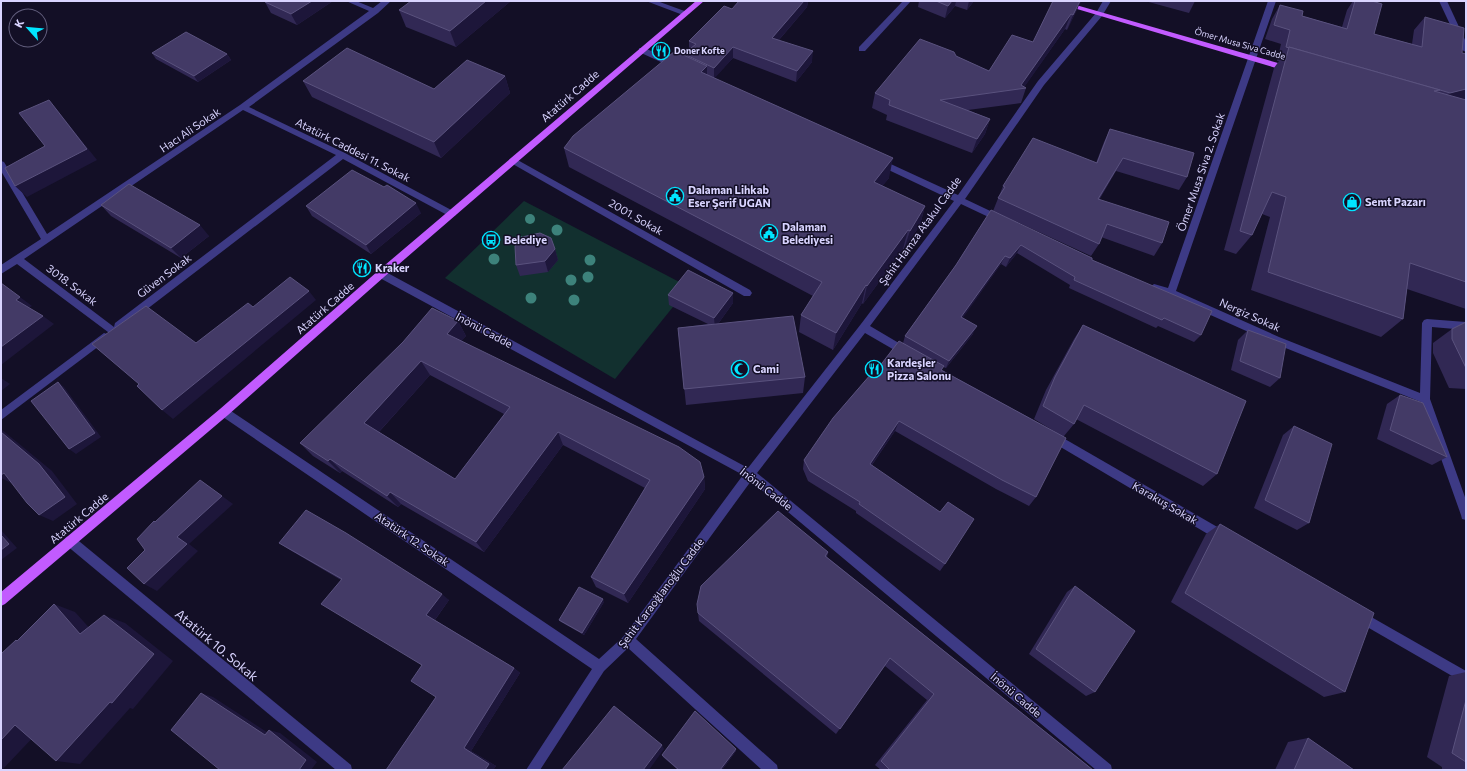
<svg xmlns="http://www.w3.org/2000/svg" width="1467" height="771" font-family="Commissioner,sans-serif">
  <rect width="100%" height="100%" fill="#130f26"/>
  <!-- green -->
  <polygon fill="#12302f" points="524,201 689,287 615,379 445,278"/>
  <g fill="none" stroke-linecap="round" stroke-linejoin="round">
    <!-- minor -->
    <g fill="#3d3a85" fill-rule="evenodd">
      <path d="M 346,1 L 356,1 L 373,8 L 382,1 L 391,1 L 378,13 L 249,107 L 345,153 L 455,212 L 456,214 L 455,216 L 449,216 L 343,159 L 121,329 L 116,329 L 115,334 L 112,335 L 17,264 L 1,274 L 1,265 L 41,239 L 1,171 L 1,161 L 4,162 L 47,234 L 240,105 L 369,11 ZM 243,110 L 336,155 L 115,323 L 114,327 L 24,259 Z"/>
      <polygon points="646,1 657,1 690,13 686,15 683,15"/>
      <polygon points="903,1 911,1 865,51 859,51 859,47"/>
      <polygon points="1103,1 1111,1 1102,16 1044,85 965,199 1003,217 1004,219 1003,221 997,221 961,204 870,326 909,349 911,352 909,355 903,355 865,333 757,473 1111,765 1112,770 1096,770 751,481 636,639 777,765 778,770 762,770 628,648 604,671 540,770 526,770 592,669 220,415 219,412 220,409 224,408 228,409 599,659 624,636 743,475 378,277 376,274 378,271 384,271 748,468 861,324 954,201 876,164 876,160 882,160 958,195 1038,81 1096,13"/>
      <polygon points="1268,1 1276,1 1176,291 1279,337 1420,393 1422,323 1424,320 1427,319 1466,322 1466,330 1432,327 1430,399 1466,500 1466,520 1462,519 1461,515 1421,402 1273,343 1168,296 1151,291 1149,288 1154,284 1168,288"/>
      <polygon points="1439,1 1447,1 1466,42 1466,52 1462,50"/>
      <polygon points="639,48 645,48 681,66 680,68 674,68 639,52"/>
      <polygon points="514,158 750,290 752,293 750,296 744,296 511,163 510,161"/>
      <polygon points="104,333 107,334 109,337 107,340 1,420 1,410"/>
      <polygon points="1051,431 1226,532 1228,536 1226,540 1222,541 1218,540 1047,439 1046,436 1047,433"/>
      <polygon points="70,536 74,537 351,765 352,770 336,770 66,545 64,541 66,537"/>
      <polygon points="1359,610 1466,671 1466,684 1355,620 1353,616 1355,612"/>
    </g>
    <!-- major -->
    <g fill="#c25bff" fill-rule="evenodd">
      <polygon points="696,1 704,1 384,277 228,415 5,604 1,606 1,592 220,409 378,271"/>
      <polygon points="1050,1 1062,1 1292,67 1293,69 1289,71 1286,71"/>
    </g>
  </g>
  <!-- trees -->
  <g fill="#3d827b">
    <circle cx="530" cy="219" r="5"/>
    <circle cx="557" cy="230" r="5.5"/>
    <circle cx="519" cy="241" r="5.5"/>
    <circle cx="494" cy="259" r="5.5"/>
    <circle cx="590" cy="260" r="5.5"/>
    <circle cx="588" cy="277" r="5.5"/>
    <circle cx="571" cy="280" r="5.5"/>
    <circle cx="531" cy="298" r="5.5"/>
    <circle cx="574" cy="300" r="5.5"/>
  </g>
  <!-- wall -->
  <g fill="#312854" fill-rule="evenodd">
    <polygon points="333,1 297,25 271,13 265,2"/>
    <polygon points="511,1 456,47 406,27 399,10"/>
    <polygon points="739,1 808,1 807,7 779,40 812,62 796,82 733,58 714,78 889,178 882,186 925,206 920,225 904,249 903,249 863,304 862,303 833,350 799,332 801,315 813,296 569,167 564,148 684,55 684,54 689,49 689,41 732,9"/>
    <polygon points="919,1 974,1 967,10 955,6 945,18 918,7"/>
    <polygon points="1053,1 1081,1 1067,30 1065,29 1024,87 1026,88 1021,103 968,110 990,119 985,134 972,153 886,120 887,115 872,108 875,93 956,56 989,71 1033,42"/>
    <polygon points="1145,1 1195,1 1189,13"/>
    <polygon points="1353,1 1372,1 1374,34 1412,44 1414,30 1425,17 1462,53 1463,99 1466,100 1466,309 1407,289 1403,319 1381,337 1251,290 1270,217 1262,214 1252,235 1236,254 1224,250 1274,68 1279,61 1277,61 1281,44 1265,39 1272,19 1280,5 1302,16 1342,27 1347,10"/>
    <polygon points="152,53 227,54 231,60 198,82 156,59"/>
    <polygon points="505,76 510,93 441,158 312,97 303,81 434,89"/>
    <polygon points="1110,129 1187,177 1179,190 1116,171 1099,200 1162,243 1154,256 1101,237 1099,244 1091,256 993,211 1003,186 1096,163 1104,142"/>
    <polygon points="101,205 209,236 181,258 111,216"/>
    <polygon points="306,206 421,213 371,254 312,216"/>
    <polygon points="991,210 1092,260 1201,335 1194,342 1158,326 1156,328 1069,288 1070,285 1017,253 1006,267 1001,264 962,318 973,334 946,368 943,367 942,370 1057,433 1034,419 1046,390 1074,339 1083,325 1217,474 1203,486 1076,419 1074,424 1064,436 1036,497 1029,506 996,489 895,431 872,465 945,564 940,571 856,513 856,511 808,481 803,469 804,460 873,375 903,343 905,336 956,265"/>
    <polygon points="555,249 558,260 548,272 520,276 516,265"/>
    <polygon points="733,293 733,303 718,324 805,377 803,393 686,405 678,328 708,324 669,305 668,295"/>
    <path d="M 458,321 L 466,336 L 461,341 L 704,477 L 705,489 L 628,603 L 596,587 L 591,577 L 645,488 L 563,445 L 484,552 L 401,504 L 398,507 L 342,471 L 340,473 L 313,456 L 300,443 ZM 430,375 L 504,414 L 455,479 L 379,432 Z"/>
    <polygon points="1466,322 1466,389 1449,388 1433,353 1433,343 1452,329"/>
    <polygon points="1248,330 1280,378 1270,387 1231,370 1238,340"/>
    <polygon points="1400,395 1447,457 1432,465 1377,439 1387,404"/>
    <polygon points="1294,426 1309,523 1297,530 1254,508 1283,435"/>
    <polygon points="1220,524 1345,692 1324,697 1171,602 1206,534"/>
    <polygon points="279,543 449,600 435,620 514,668 520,673 471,751 496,766 493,770 386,770 436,697 421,665 341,580 290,550"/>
    <polygon points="828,552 827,557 1093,770 881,770 875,765 927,700 885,666 836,734 699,621 698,613"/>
    <polygon points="1075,586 1095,692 1086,696 1029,654 1067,592"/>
    <polygon points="604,602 584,635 561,622 559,620"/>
    <polygon points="1466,672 1466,770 1442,770 1442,767 1427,757 1449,676"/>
    <polygon points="1308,738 1354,770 1275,770 1288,742"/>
    <polygon points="736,749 736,751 722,770 678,770 663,757 662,755"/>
  </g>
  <!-- shaded-wall -->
  <g fill="#1d163a">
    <polygon points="312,1 333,1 297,25 291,14"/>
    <polygon points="486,1 511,1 456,47 450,31"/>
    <polygon points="804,1 808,1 807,7 771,49 772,38"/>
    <polygon points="952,1 956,1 955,6 945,18 948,6"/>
    <polygon points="969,1 974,1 967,10"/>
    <polygon points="1080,1 1077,10 1067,30 1073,15"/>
    <polygon points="1071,14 1065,29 1023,89 1021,85"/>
    <polygon points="733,47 733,58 714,79 714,68"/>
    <polygon points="813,51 812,62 796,82 797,71"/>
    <polygon points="227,54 231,60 198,82 194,76"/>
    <polygon points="707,66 707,86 701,72"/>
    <polygon points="505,76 510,93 441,158 434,142"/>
    <polygon points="1466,89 1466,99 1437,106 1450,93"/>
    <polygon points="49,100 59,112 97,160 27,197 15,186 87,149"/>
    <polygon points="990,119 985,134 972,153 977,139"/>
    <polygon points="893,158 889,178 870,202 874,182"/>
    <polygon points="416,203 421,213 371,254 366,245"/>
    <polygon points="925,206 920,225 904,249 910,231"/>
    <polygon points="200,225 209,236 181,258 171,248"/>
    <polygon points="908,230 903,249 863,304 867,286"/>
    <polygon points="1021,245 1017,253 1006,267 1010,258"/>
    <polygon points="555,249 558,260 548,272 545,261"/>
    <polygon points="1005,256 1001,264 958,325 961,317"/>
    <polygon points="866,285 862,303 833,350 836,333"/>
    <polygon points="309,291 316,300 173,419 162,410"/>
    <polygon points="733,293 733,303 715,328 714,318"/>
    <polygon points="20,297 32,306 27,309 16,300"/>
    <polygon points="43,316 54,324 1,365 1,347"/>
    <polygon points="458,321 466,336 455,349 447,334"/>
    <polygon points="977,326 973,334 946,368 949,361"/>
    <polygon points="421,361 430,375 375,436 364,423"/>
    <polygon points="1,378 10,384 1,391"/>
    <polygon points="58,382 64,387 101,437 76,454 69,449"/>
    <polygon points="899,421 895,431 866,473 870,464"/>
    <polygon points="1,429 52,471 77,504 53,521 39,515 1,432"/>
    <polygon points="558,432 563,445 484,552 476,542"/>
    <polygon points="330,459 342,471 340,473 328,461"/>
    <polygon points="4,473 13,484 1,478 1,475"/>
    <polygon points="704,477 705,489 628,603 624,594"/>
    <polygon points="200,480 233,504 189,544 198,551 157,591 144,584 177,537"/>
    <polygon points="390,492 401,504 398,507 387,496"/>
    <polygon points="1,530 17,548 1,560"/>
    <polygon points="442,594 449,600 434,621 426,615"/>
    <polygon points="603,599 604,602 584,635 582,633"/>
    <polygon points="54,604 75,612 102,642 80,634"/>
    <polygon points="104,615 125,623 173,661 133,709 130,708 80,764 56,761"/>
    <polygon points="514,668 520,673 471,751 496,766 493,770 485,770 464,748"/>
    <polygon points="201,693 213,697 276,738 265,735"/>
    <polygon points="15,725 40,730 2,770 1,770 1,740"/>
    <polygon points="269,730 280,733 317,762 311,770 299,770"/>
    <polygon points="662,745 664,749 649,770 643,770"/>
    <polygon points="736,749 736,751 722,770 720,770"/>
  </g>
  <!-- building -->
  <g fill="#433a66" stroke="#5a527e" fill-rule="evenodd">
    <polygon points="266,1 312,1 291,14 265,2"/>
    <polygon points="411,1 486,1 450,31 399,10"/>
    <polygon points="739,1 804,1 772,38 813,51 797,71 733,47 714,68 684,54 696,44 689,41 724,6 732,9"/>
    <polygon points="936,1 952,1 948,6"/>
    <polygon points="1053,1 1080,1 1073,15 1071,14 1021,85 1026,88 940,100 990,119 977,139 889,105 890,100 875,93 920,39 954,52 956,56 989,71 1012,35 1033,42"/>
    <polygon points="1355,1 1372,1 1382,4 1374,34 1422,47 1425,17 1464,28 1462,53 1466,54 1466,89 1450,93 1440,90 1289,47 1289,48 1286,47 1290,30 1274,25 1280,5 1303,11 1302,16 1347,29"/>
    <polygon points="186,32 227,54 194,76 152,53"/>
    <polygon points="1289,47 1440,90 1434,91 1466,100 1466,282 1410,263 1403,319 1268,272 1286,197 1272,192 1252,235 1240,231"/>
    <polygon points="347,48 434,89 467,60 505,76 434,142 303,81"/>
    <polygon points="675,51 707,66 701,72 893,158 874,182 925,206 910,231 908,230 867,286 866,285 836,333 801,315 822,282 564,148 573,136"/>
    <polygon points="49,100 87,149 15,186 5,168 45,146 19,113"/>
    <polygon points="1110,129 1194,153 1187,177 1123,158 1098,199 1169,222 1162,243 1107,224 1099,244 998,198 1005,187 1003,186 1033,138 1097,163"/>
    <polygon points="352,170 384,187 387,185 416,203 366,245 306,206"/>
    <polygon points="129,184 200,225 171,248 101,205"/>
    <polygon points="991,210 1092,258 1092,260 1212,311 1201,335 1164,318 1162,320 1074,280 1075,277 1021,245 1010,258 1005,256 961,317 977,326 949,361 905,336 956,265"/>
    <polygon points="540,233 551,238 555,249 545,261 516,265 515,246 522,237"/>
    <polygon points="688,270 733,293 714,318 668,295"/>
    <polygon points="290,277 309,291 162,410 137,386 139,384 92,344 146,306 196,343 248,303 253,307"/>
    <polygon points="1,283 20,297 16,300 43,316 1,347"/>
    <path d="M 432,308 L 458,321 L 447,334 L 679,447 L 700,462 L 704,477 L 624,594 L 591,577 L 650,480 L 558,432 L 476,542 L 390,492 L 387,496 L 330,459 L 328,461 L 300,443 L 403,342 ZM 421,361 L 510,407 L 455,479 L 364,423 Z"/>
    <polygon points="793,316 805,377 684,389 678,328"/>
    <polygon points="1466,322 1466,368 1452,339 1452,329"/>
    <polygon points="1083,325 1246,401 1217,474 1084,405 1074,424 1043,406 1055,377"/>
    <polygon points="1248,330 1286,344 1280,378 1240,361"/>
    <polygon points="899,341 944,366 941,370 1066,438 1036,497 1002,480 899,421 870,464 940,512 948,502 974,519 945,564 859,504 860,502 810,471 804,460 833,418 871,374 873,375"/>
    <polygon points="58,382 95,433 69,449 31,401"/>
    <polygon points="1400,395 1423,403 1447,457 1390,430"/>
    <polygon points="1294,426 1332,444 1309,523 1265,500"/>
    <polygon points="1,432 39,464 65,497 39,515 27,503 4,473 1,475"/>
    <polygon points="200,480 222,496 177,537 187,544 144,584 127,568 145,550 137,539 154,521 155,522"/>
    <polygon points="306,510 346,533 442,594 426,615 514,668 464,748 489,764 485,770 386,770 436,697 411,681 422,665 321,604 342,579 279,543"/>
    <polygon points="778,511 828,552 825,556 1093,770 890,770 881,761 934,694 890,658 840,729 698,613 697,604 701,586"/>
    <polygon points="1220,524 1374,613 1345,692 1185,593"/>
    <polygon points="1,535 9,544 1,550"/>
    <polygon points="1075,586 1135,631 1095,692 1036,649"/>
    <polygon points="579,587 603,599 582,633 559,620"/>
    <polygon points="54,604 80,634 104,615 154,654 112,703 110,702 56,761 15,725 1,740 1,654 16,640 17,641"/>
    <polygon points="201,693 265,735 269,730 306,760 299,770 220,770 171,730"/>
    <polygon points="1466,700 1466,762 1452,753"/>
    <polygon points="614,706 662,745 643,770 562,770"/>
    <polygon points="695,711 736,749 720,770 679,770 662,755"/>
    <polygon points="1308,738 1354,770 1294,770"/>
  </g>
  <!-- icons -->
  <defs>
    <symbol id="restaurant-ring" viewBox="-11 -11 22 22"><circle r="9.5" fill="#130f26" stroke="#00e5ff" stroke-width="1.5"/><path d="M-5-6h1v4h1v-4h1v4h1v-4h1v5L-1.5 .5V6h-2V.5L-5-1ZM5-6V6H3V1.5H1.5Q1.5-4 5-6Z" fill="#00e5ff"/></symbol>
    <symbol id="civic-ring" viewBox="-11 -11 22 22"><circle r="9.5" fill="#130f26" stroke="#00e5ff" stroke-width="1.5"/><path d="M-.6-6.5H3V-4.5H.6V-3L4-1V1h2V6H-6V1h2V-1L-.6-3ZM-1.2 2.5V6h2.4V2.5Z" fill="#00e5ff"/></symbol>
    <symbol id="shop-ring" viewBox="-11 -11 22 22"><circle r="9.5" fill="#130f26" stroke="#00e5ff" stroke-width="1.5"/><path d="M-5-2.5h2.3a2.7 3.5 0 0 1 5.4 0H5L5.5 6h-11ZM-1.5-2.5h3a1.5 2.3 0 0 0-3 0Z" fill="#00e5ff"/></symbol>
    <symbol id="bus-ring" viewBox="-11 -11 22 22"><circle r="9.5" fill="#130f26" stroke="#00e5ff" stroke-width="1.5"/><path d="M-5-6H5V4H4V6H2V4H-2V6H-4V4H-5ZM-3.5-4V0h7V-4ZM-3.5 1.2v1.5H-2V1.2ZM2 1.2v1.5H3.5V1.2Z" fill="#00e5ff"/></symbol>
    <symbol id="mosque-ring" viewBox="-11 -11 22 22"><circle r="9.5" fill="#130f26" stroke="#00e5ff" stroke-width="1.5"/><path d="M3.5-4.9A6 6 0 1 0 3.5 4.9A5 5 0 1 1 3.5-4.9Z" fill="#00e5ff"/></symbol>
  </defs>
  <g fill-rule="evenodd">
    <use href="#restaurant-ring" x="651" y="41" width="20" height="20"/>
    <use href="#civic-ring" x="665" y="186" width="20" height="20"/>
    <use href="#shop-ring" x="1342" y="192" width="20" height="20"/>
    <use href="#civic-ring" x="759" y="223" width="20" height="20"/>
    <use href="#bus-ring" x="481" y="230" width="20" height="20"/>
    <use href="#restaurant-ring" x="352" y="258" width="20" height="20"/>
    <use href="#mosque-ring" x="730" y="359" width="20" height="20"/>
    <use href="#restaurant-ring" x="864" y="359" width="20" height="20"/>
  </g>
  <g text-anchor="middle" stroke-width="3" stroke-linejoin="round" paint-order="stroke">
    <!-- far-street labels -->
    <g font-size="9" fill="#d9d4ff" stroke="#130f26">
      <text transform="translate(1240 44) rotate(16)" y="3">Ömer Musa Siva Cadde</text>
    </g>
    <!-- far-poi labels -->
    <g font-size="9" font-weight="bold" fill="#d9d4ff" stroke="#130f26" text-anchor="start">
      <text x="674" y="54">Doner Kofte</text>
    </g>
    <!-- street labels -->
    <g font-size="11" fill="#d9d4ff" stroke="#130f26">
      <text transform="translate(570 96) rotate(-41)" y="4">Atatürk Cadde</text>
      <text transform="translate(190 130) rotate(-34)" y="4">Hacı Ali Sokak</text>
      <text transform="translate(353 150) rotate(27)" y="4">Atatürk Caddesi 11. Sokak</text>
      <text transform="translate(1201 172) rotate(-71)" y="4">Ömer Musa Siva 2. Sokak</text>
      <text transform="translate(636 217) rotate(30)" y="4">2001. Sokak</text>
      <text transform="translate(920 231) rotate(-54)" y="4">Şehit Hamza Atakul Cadde</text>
      <text transform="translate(164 276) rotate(-37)" y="4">Güven Sokak</text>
      <text transform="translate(72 285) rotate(37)" y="4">3018. Sokak</text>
      <text transform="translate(325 308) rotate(-41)" y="4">Atatürk Cadde</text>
      <text transform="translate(1250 315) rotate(24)" y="4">Nergiz Sokak</text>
      <text transform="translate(484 330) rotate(28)" y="4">İnönü Cadde</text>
      <text transform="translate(766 489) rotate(37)" y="4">İnönü Cadde</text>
      <text transform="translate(1165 503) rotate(30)" y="4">Karakuş Sokak</text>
      <text transform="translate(79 518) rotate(-40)" y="4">Atatürk Cadde</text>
      <text transform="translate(412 539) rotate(34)" y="4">Atatürk 12. Sokak</text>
      <text transform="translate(661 593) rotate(-53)" y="4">Şehit Karaoğlanoğlu Cadde</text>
      <text transform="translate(1016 695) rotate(40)" y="4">İnönü Cadde</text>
    </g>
    <!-- poi labels -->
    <g font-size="11" font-weight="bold" fill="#d9d4ff" stroke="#130f26" text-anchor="start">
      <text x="688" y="194">Dalaman Lihkab<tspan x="688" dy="13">Eser Şerif UGAN</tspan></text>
      <text x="1365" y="206">Semt Pazarı</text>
      <text x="782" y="231">Dalaman<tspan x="782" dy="13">Belediyesi</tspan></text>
      <text x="504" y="244">Belediye</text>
      <text x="375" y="272">Kraker</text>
      <text x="887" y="367">Kardeşler<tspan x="887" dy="13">Pizza Salonu</tspan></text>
      <text x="753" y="373">Cami</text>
    </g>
    <!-- near-street labels -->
    <g font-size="13" fill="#d9d4ff" stroke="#130f26">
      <text transform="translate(217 645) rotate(40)" y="5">Atatürk 10. Sokak</text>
    </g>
  </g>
  <!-- border -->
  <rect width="1467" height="771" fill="none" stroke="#d9d4ff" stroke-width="4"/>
  <!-- north arrow -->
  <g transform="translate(28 28) rotate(297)"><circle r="19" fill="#130f26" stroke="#625e7d"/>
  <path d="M0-3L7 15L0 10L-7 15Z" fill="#00e5ff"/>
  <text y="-6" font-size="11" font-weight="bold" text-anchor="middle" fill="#d9d4ff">K</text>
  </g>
</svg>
